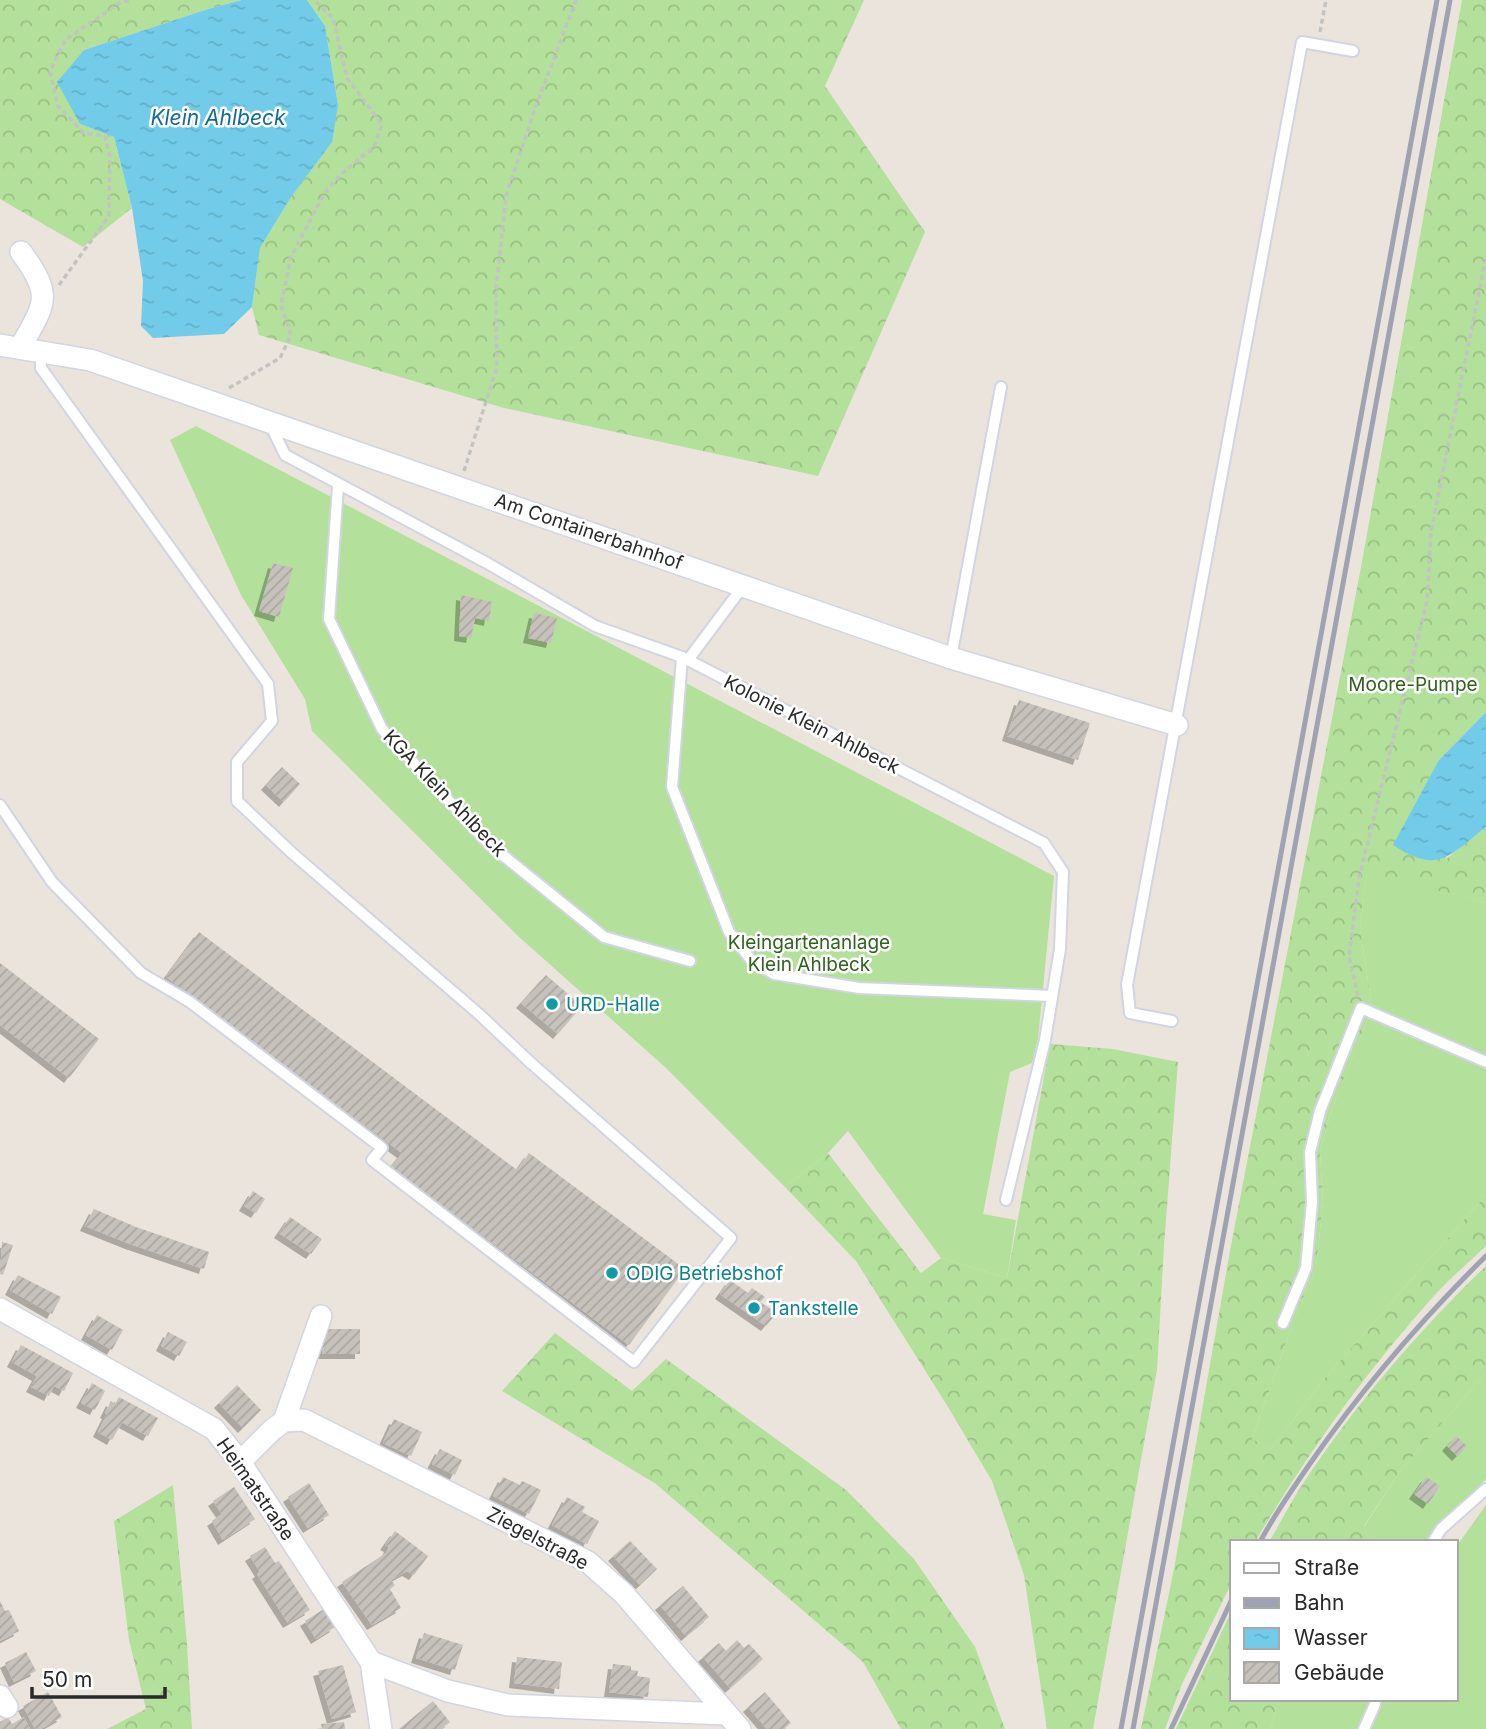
<svg xmlns="http://www.w3.org/2000/svg" width="1486" height="1729" font-family="Inter,sans-serif">
  <defs>
    <pattern id="forest-crowns" width="20" height="18" patternUnits="userSpaceOnUse" patternTransform="scale(1.75)"><rect width="20" height="18" fill="#b3e09a"/><path d="M2 6a3 3 0 1 1 6 0M12 15a3 3 0 1 1 6 0" fill="none" stroke="#9ac085"/></pattern>
    <pattern id="water-ripples" width="26" height="14" patternUnits="userSpaceOnUse" patternTransform="scale(1.75)"><rect width="26" height="14" fill="#72cce9"/><path d="M2 4q2-2 4 0t4 0M15 11q2-2 4 0t4 0" fill="none" stroke="#63afc8"/></pattern>
    <pattern id="building-hatch" width="6" height="6" patternUnits="userSpaceOnUse" patternTransform="scale(1.75)"><rect width="6" height="6" fill="#c6c1bb"/><path d="M-1 1l2-2M0 6l6-6M5 7l2-2" fill="none" stroke="#aaa6a1"/></pattern>
    <filter id="shadow"><feDropShadow dx="-5" dy="5" stdDeviation="0" flood-color="#0004"/></filter>
  </defs>
  <rect width="100%" height="100%" fill="#ebe4dc"/>
  <!-- grass -->
  <g fill="#b3e09a">
    <polygon points="196,426 1054,876 1038,1039 1032,1063 1010,1072 983,1214 1016,1220 1007,1278 941,1258 848,1131 828,1153 785,1187 665,1067 518,936 312,731 305,699 241,595 170,440"/>
    <polygon points="1367,872 1486,903 1486,1195 1325,1378 1271,1449 1252,1439 1293,1323 1316,1268 1323,1202 1320,1152 1331,1111 1372,1008 1360,929"/>
    <polygon points="1486,1373 1486,1479 1427,1542 1370,1542 1364,1527 1400,1471"/>
    <polygon points="1486,1505 1486,1729 1271,1729 1279,1699 1456,1699 1456,1547"/>
  </g>
  <!-- forest -->
  <g fill="url(#forest-crowns)">
    <polygon points="0,0 242,0 208,9 84,50 80,124 114,137 132,208 83,247 0,199"/>
    <polygon points="307,0 864,0 825,86 925,232 818,476 504,408 259,335 252,307 260,248 291,197 338,105 325,26"/>
    <path d="M 1462,0 L 1486,0 L 1486,712 L 1439,760 L 1446,859 L 1486,827 L 1486,903 L 1367,873 L 1360,929 L 1372,1008 L 1331,1111 L 1320,1152 L 1323,1202 L 1316,1268 L 1293,1323 L 1252,1439 L 1271,1449 L 1325,1378 L 1486,1195 L 1486,1246 C 1468,1263 1448,1280 1432,1298 C 1365,1373 1306,1455 1255,1542 L 1232,1542 L 1232,1582 L 1182,1684 L 1165,1729 L 1141,1729 L 1174,1569 L 1230,1251 L 1362,562 Z"/>
    <polygon points="1050,1044 1113,1049 1178,1062 1164,1246 1157,1370 1093,1729 1047,1729 1024,1575 992,1481 945,1402 856,1261 785,1187 828,1153 921,1273 941,1258 1007,1278"/>
    <path d="M 1486,1266 L 1486,1373 L 1400,1471 L 1364,1526 L 1370,1542 L 1269,1542 C 1281,1522 1291,1501 1304,1482 C 1356,1404 1418,1331 1486,1266 Z"/>
    <polygon points="555,1333 632,1391 666,1359 846,1490 914,1559 975,1647 1005,1729 901,1729 863,1662 656,1484 502,1391"/>
    <polygon points="173,1485 187,1644 192,1729 107,1729 146,1709 129,1640 114,1521"/>
    <polygon points="1232,1610 1232,1699 1279,1699 1271,1729 1176,1729"/>
  </g>
  <!-- water -->
  <g fill="url(#water-ripples)">
    <polygon points="242,0 307,0 325,26 338,105 332,142 291,197 260,248 252,307 224,334 153,338 141,326 143,281 132,208 114,137 80,124 57,82 84,50 208,9"/>
    <path d="M 1486,712 L 1486,827 C 1449,856 1439,875 1393,845 L 1439,760 Z"/>
  </g>
  <!-- building -->
  <g fill="url(#building-hatch)" filter="url(#shadow)">
    <polygon points="273,563 293,568 279,617 259,611"/>
    <polygon points="461,595 492,602 489,621 475,618 471,638 459,636"/>
    <polygon points="534,613 557,618 551,643 528,638"/>
    <polygon points="1019,700 1090,723 1078,760 1007,736"/>
    <polygon points="282,767 300,784 284,802 266,785"/>
    <polygon points="199,932 517,1170 529,1153 685,1269 629,1345 391,1167 402,1153 166,977"/>
    <polygon points="0,963 99,1039 69,1078 0,1025"/>
    <polygon points="546,975 582,1006 558,1034 521,1003"/>
    <polygon points="253,1191 265,1199 256,1213 244,1206"/>
    <polygon points="94,1209 136,1227 209,1252 204,1269 130,1244 85,1226"/>
    <polygon points="290,1217 322,1239 311,1254 279,1233"/>
    <polygon points="2,1242 13,1245 3,1275 0,1274"/>
    <polygon points="18,1275 61,1297 52,1314 10,1290"/>
    <polygon points="730,1280 748,1293 752,1288 765,1297 760,1302 777,1313 766,1326 720,1294"/>
    <polygon points="97,1315 123,1330 112,1350 86,1335"/>
    <rect x="322" y="1329" width="38" height="25"/>
    <polygon points="168,1332 187,1342 179,1356 161,1346"/>
    <polygon points="21,1345 73,1373 64,1391 54,1386 49,1396 31,1387 37,1376 12,1362"/>
    <polygon points="92,1383 105,1391 95,1410 81,1403"/>
    <polygon points="237,1385 261,1410 243,1428 219,1403"/>
    <polygon points="119,1397 158,1418 148,1436 122,1422 112,1440 98,1432 107,1414 105,1413 111,1401 115,1404"/>
    <polygon points="394,1419 422,1432 411,1456 383,1443"/>
    <polygon points="1456,1436 1467,1446 1457,1456 1447,1446"/>
    <polygon points="440,1449 462,1460 455,1475 432,1464"/>
    <polygon points="503,1477 520,1485 522,1481 541,1490 529,1514 493,1496"/>
    <polygon points="1426,1477 1440,1486 1428,1504 1414,1494"/>
    <polygon points="309,1483 329,1515 308,1528 288,1497"/>
    <polygon points="234,1487 255,1519 223,1540 212,1521 222,1514 213,1501"/>
    <polygon points="567,1497 585,1507 582,1512 599,1521 587,1544 552,1525"/>
    <polygon points="395,1531 428,1556 414,1575 407,1571 391,1580 395,1585 390,1589 401,1608 372,1625 342,1582 386,1553 389,1547 385,1545"/>
    <polygon points="630,1541 657,1569 640,1585 613,1556"/>
    <polygon points="265,1547 275,1563 279,1561 310,1610 288,1623 257,1574 260,1572 250,1556"/>
    <polygon points="683,1586 709,1617 686,1636 660,1605"/>
    <polygon points="0,1601 5,1611 9,1610 19,1631 0,1641"/>
    <polygon points="324,1609 335,1627 316,1639 305,1621"/>
    <polygon points="424,1633 463,1645 455,1670 416,1658"/>
    <polygon points="737,1640 744,1648 749,1644 763,1659 730,1688 703,1657 719,1643 726,1651"/>
    <polygon points="26,1652 36,1671 14,1682 5,1663"/>
    <polygon points="517,1657 562,1662 559,1689 514,1683"/>
    <polygon points="613,1664 631,1666 631,1670 638,1671 637,1676 650,1678 648,1697 609,1692"/>
    <polygon points="343,1665 356,1712 332,1719 318,1671"/>
    <polygon points="48,1692 62,1717 41,1729 35,1729 23,1706"/>
    <polygon points="765,1692 791,1723 784,1729 767,1729 748,1707"/>
    <polygon points="433,1701 450,1722 441,1729 399,1729"/>
    <polygon points="8,1717 12,1724 24,1717 30,1729 0,1729 0,1722"/>
    <polygon points="344,1722 345,1729 322,1729 321,1724"/>
  </g>
  <g fill="none" stroke-linecap="round" stroke-linejoin="round">
    <defs>
      <g id="service">
        <polyline points="270,424 285,455 487,563 595,626 682,657 1044,843 1063,872 1060,949 1045,1040 1006,1200"/>
        <polyline points="338,485 329,619 382,729 489,844 604,937 690,961"/>
        <polyline points="682,657 672,787 729,932 752,961 774,974 859,988 1052,996"/>
        <polyline points="951,658 1001,387"/>
        <polyline points="688,660 744,585"/>
        <polyline points="0,805 52,882 141,973 190,1002 382,1148 372,1160 634,1362 731,1238 532,1064 480,1015 292,853 237,801 237,762 272,721 268,684 41,368 41,350"/>
        <polyline points="1172,1021 1130,1013 1127,985 1302,42 1353,51"/>
        <polyline points="1283,1323 1306,1268 1312,1202 1310,1152 1320,1111 1361,1008 1486,1062"/>
        <polyline points="1433,1542 1441,1529 1486,1489"/>
        <polyline points="1364,1729 1375,1704"/>
      </g>
      <g id="minor">
        <polyline points="0,345 90,360 951,658 1177,725"/>
        <path d="M 20,348 C 45,303 54,297 21,252"/>
        <polyline points="0,1309 214,1429 240,1462 371,1662 381,1729"/>
        <polyline points="284,1421 321,1316"/>
        <polyline points="240,1462 272,1430 284,1421 304,1420 588,1562 624,1594 740,1729"/>
        <polyline points="371,1662 448,1691 508,1705 725,1714"/>
        <polyline points="0,1696 7,1707"/>
      </g>
    </defs>
    <!-- service casing -->
    <use href="#service" stroke="#d1d5e2" stroke-width="14"/>
    <!-- minor casing -->
    <use href="#minor" stroke="#d1d5e2" stroke-width="24"/>
    <!-- path -->
    <g stroke="#c3c3c3" stroke-width="3.5" stroke-dasharray="5 3.5" stroke-linecap="butt">
      <polyline points="1320,32 1326,0"/>
      <polyline points="59,285 109,216 110,156 105,136 84,133 58,106 50,72 65,40 121,2 132,0"/>
      <polyline points="229,388 280,358 291,335 281,305 291,257 324,194 341,174 374,147 382,124 347,78 333,18 314,0"/>
      <polyline points="464,471 497,367 496,290 506,196 533,114 576,0"/>
      <polyline points="1358,996 1349,956 1359,878 1427,601 1431,531 1486,257"/>
    </g>
    <!-- service -->
    <use href="#service" stroke="#fff" stroke-width="10"/>
    <!-- minor -->
    <use href="#minor" stroke="#fff" stroke-width="21"/>
    <!-- rail -->
    <g stroke="#9fa2b3" stroke-width="5">
      <path d="M 1260,1542 C 1274,1515 1292,1490 1309,1465 C 1361,1390 1421,1320 1486,1256"/>
      <polyline points="1121,1729 1437,0"/>
      <polyline points="1133,1729 1450,0"/>
      <polyline points="1171,1729 1232,1599"/>
    </g>
  </g>
  <!-- markers -->
  <g fill="#0f9aa8" stroke="#fff" stroke-width="2.5">
    <circle cx="552" cy="1004" r="7"/>
    <circle cx="612" cy="1273" r="7"/>
    <circle cx="754" cy="1308" r="7"/>
  </g>
  <g text-anchor="middle" stroke-width="5" stroke-linejoin="round" paint-order="stroke">
    <!-- street labels -->
    <g font-size="19" fill="#292929" stroke="#fff">
      <text transform="translate(589 531) rotate(19)" y="7">Am Containerbahnhof</text>
      <text transform="translate(812 724) rotate(27)" y="7">Kolonie Klein Ahlbeck</text>
      <text transform="translate(445 793) rotate(46)" y="7">KGA Klein Ahlbeck</text>
      <text transform="translate(256 1489) rotate(55)" y="7">Heimatstraße</text>
      <text transform="translate(538 1538) rotate(28)" y="7">Ziegelstraße</text>
    </g>
    <!-- park labels -->
    <g font-size="19" fill="#2d631d" stroke="#fff">
      <text x="1413" y="691">Moore-Pumpe</text>
      <text x="809" y="949">Kleingartenanlage<tspan x="809" dy="22">Klein Ahlbeck</tspan></text>
    </g>
    <!-- culture labels -->
    <g font-size="19" fill="#0d838f" stroke="#fff" text-anchor="start">
      <text x="566" y="1011">URD-Halle</text>
      <text x="626" y="1280">ODIG Betriebshof</text>
      <text x="768" y="1315">Tankstelle</text>
    </g>
    <!-- water labels -->
    <g font-size="21" font-style="italic" fill="#136a94" stroke="#fff">
      <text x="218" y="125">Klein Ahlbeck</text>
    </g>
  </g>
  <!-- legend -->
  <rect x="1230" y="1540" width="228" height="161" fill="#ffffff" stroke="#a9a9a9" stroke-width="2"/>
  <rect x="1244" y="1563" width="35" height="10" fill="#ffffff" stroke="#a9a9a9" stroke-width="2"/>
  <text x="1294" y="1575" font-size="21" fill="#292929">Straße</text>
  <rect x="1244" y="1598" width="35" height="10" fill="#9fa2b3" stroke="#a9a9a9" stroke-width="2"/>
  <text x="1294" y="1610" font-size="21" fill="#292929">Bahn</text>
  <rect x="1244" y="1628" width="35" height="21" fill="url(#water-ripples)" stroke="#a9a9a9" stroke-width="2"/>
  <text x="1294" y="1645" font-size="21" fill="#292929">Wasser</text>
  <rect x="1244" y="1662" width="35" height="21" fill="url(#building-hatch)" stroke="#a9a9a9" stroke-width="2"/>
  <text x="1294" y="1680" font-size="21" fill="#292929">Gebäude</text>
  <!-- scale -->
  <path d="M32 1687v10h133v-10" fill="none" stroke="#292929" stroke-width="3.5"/>
  <text x="42" y="1687" font-size="21" fill="#292929" stroke="#ffffff" stroke-width="5" paint-order="stroke">50 m</text>
</svg>
